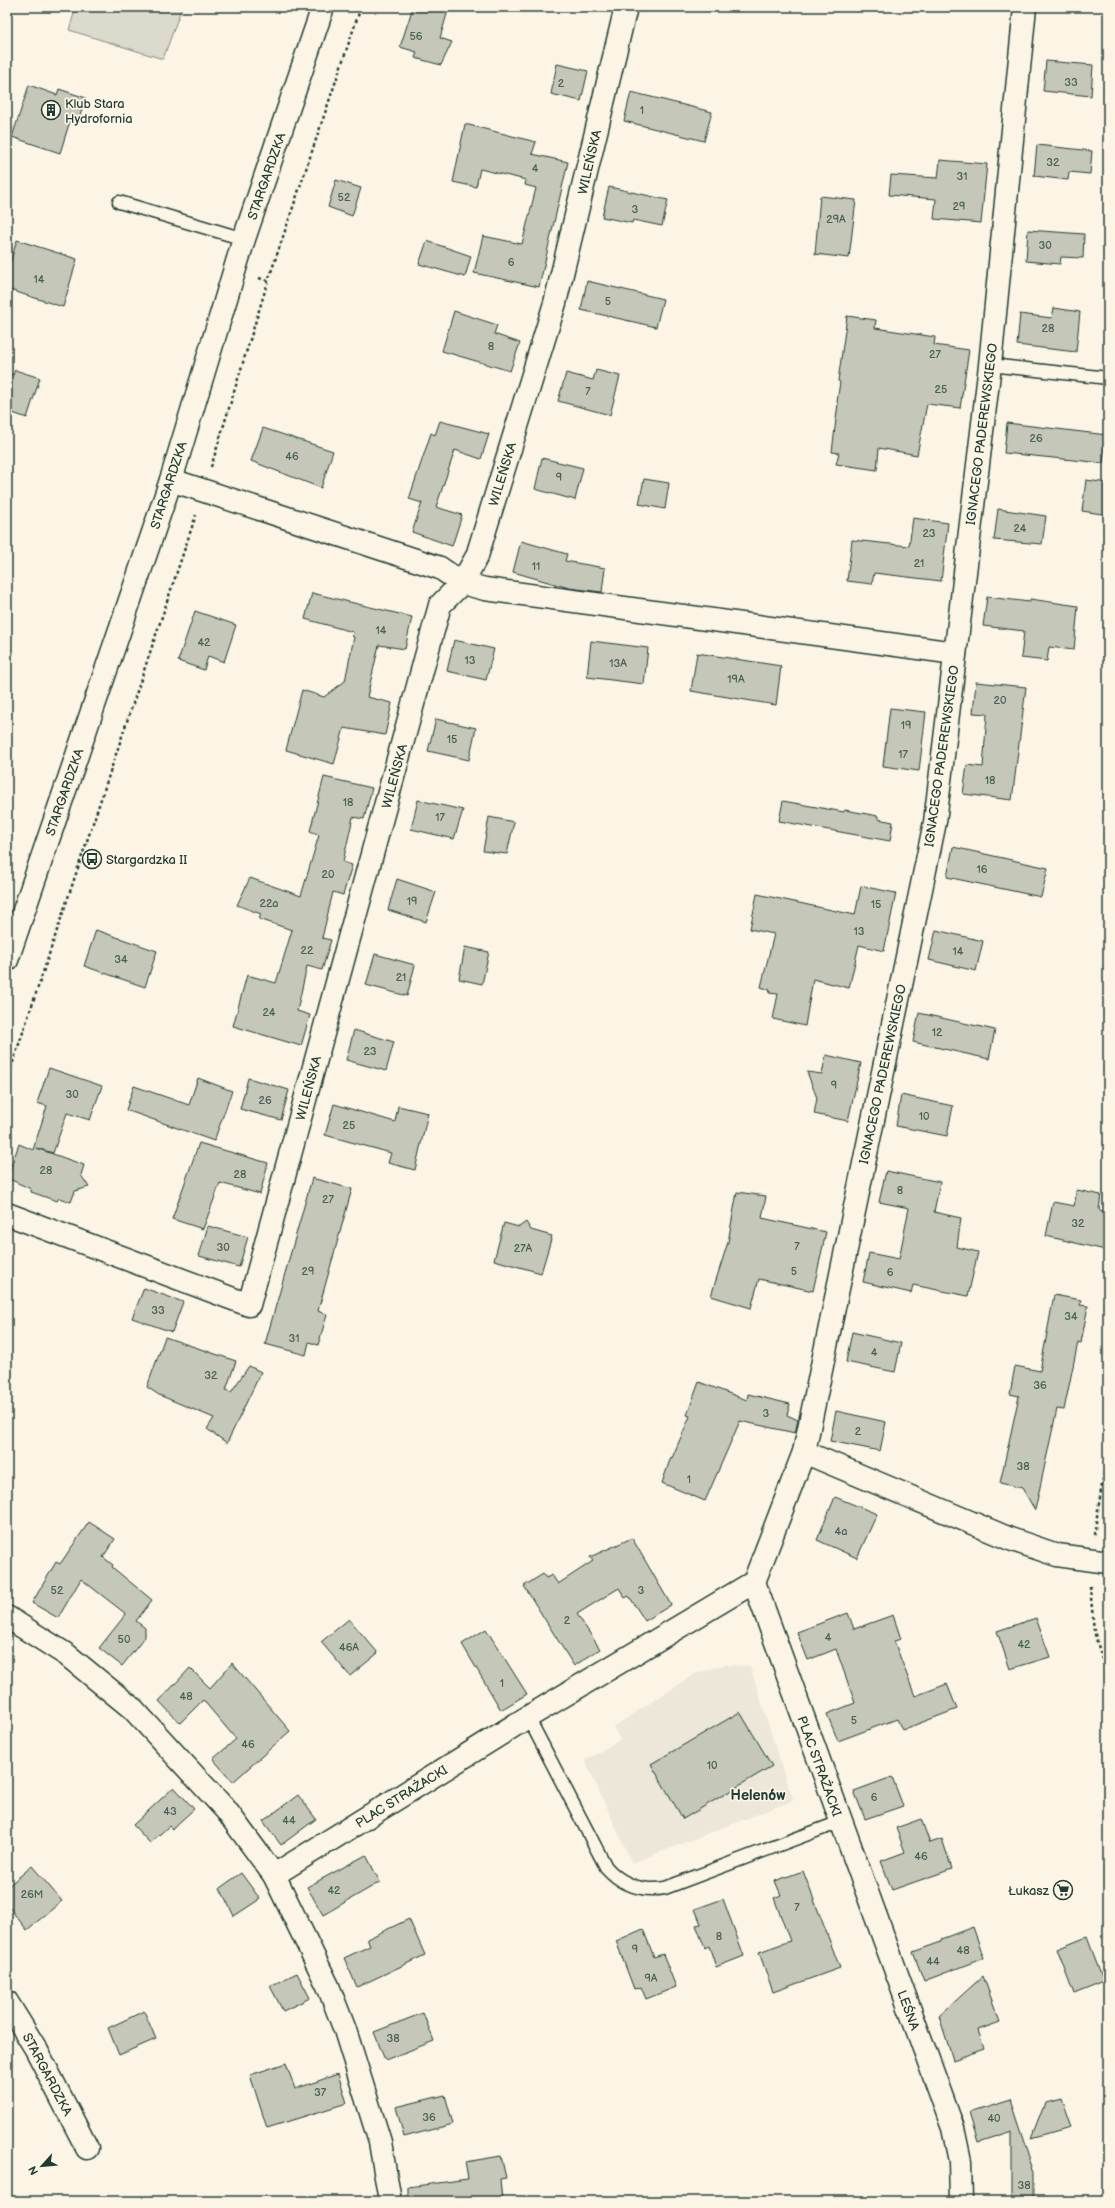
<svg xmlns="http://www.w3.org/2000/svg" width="1115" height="2208" font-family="'Balsamiq Sans',sans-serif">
  <rect width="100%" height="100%" fill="#fcf5e5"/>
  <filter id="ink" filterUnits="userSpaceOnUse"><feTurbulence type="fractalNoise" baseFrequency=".025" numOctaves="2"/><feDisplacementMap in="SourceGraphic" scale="8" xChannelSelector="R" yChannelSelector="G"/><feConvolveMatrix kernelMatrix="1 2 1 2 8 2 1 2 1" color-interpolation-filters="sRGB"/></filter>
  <g filter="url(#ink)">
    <!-- built -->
    <polygon fill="#ece7d8" points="724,1665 750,1666 786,1781 794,1800 632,1863 585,1760 620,1740 613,1727 695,1674"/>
    <!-- green -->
    <polygon fill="#dcdacc" stroke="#7e8c80" points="76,7 182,7 163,59 69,30"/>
    <!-- building -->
    <g fill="#c5c7b9" stroke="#1f3d34">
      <polygon points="413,7 449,7 440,38 452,42 441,65 415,58 417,52 400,47"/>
      <polygon points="1046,61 1093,65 1091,96 1043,91"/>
      <polygon points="557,64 588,71 581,101 551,94"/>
      <polygon points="29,85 57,95 59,89 86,98 77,124 70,121 60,153 12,137"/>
      <polygon points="631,92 712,112 704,141 624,121"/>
      <polygon points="465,124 536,142 532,154 568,162 539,287 474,273 483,236 522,244 536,188 525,185 526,180 480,169 476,187 453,182"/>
      <polygon points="1037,145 1092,151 1090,174 1069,172 1068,180 1034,176"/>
      <polygon points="940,160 987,164 981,223 934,219 936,199 889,195 891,175 938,178"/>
      <polygon points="336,180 361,188 352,216 328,207"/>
      <polygon points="609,187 668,200 662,226 633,220 632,223 602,217"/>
      <polygon points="820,196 856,200 849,258 815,254"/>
      <polygon points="1028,230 1084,234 1083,258 1061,257 1060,264 1026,261"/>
      <polygon points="17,240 77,259 63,307 7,289 7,273"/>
      <polygon points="427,241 471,256 465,277 419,264"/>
      <polygon points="587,281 663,299 656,327 581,310"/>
      <polygon points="1054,308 1080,312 1076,352 1017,345 1020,314 1052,318"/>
      <polygon points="454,311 497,325 494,334 520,343 510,371 442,351"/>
      <polygon points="847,316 876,320 875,328 935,337 934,345 969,350 960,408 927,404 917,455 879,448 877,470 836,464 839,453 832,452 838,403 837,402 840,382 838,381"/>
      <polygon points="15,370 40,378 27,418 7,411 7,373 13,375"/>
      <polygon points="596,370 620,376 610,415 558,401 566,373 593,380"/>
      <polygon points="440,421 489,434 481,459 455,450 436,507 462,515 452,546 412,532 422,503 409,499 431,433 435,435"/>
      <polygon points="1007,423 1107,435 1103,463 1004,453"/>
      <polygon points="263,428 333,451 321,488 251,461"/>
      <polygon points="542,458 583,468 575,500 535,489"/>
      <polygon points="644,479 669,483 665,509 639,504"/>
      <polygon points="1086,480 1108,483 1108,515 1082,511"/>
      <polygon points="998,509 1046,516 1042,544 994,540"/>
      <polygon points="913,518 948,523 941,581 874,573 872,584 847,581 852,540 909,546"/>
      <polygon points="521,541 567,554 565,561 605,568 602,592 569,588 513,572"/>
      <polygon points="312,593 412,617 405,649 379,645 367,697 392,703 385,735 344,728 334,764 286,750 302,690 324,697 345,681 354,637 352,636 353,632 305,619"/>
      <polygon points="987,597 1030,602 1030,599 1078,606 1074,650 1049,647 1047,661 1021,658 1024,631 983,626"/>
      <polygon points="195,611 236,625 224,662 208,656 204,670 178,661"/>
      <polygon points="454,640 494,649 486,680 447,671"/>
      <polygon points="591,641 648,648 644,684 587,677"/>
      <polygon points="697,653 781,666 776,705 691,691"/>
      <polygon points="976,682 1026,687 1012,800 963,794 967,765 983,767 987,714 973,713"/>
      <polygon points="890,708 926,712 919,771 883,766"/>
      <polygon points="436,719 476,728 469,760 428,751"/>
      <polygon points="324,777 372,788 364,819 353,817 343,862 352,865 343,895 333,892 322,938 331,940 322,970 307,966 297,1011 310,1015 301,1046 233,1026 247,975 276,983 292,930 259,919 261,914 237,905 250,878 301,896 319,835 310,831"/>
      <polygon points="418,800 463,810 454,839 411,829"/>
      <polygon points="783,801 844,812 845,810 878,816 878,819 893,822 890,841 779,821"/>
      <polygon points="489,817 514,822 507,854 483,851"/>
      <polygon points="953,847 1048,868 1041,897 947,877"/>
      <polygon points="397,879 436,892 426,922 388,910"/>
      <polygon points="861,886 896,893 884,951 859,945 849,988 813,979 805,1026 773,1019 778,994 769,993 770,990 761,987 774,934 750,929 757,894 855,915"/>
      <polygon points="96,930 157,951 145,987 84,966"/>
      <polygon points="936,930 983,941 976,971 929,960"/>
      <polygon points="465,947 489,952 482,984 459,979"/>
      <polygon points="375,954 415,965 407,996 366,985"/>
      <polygon points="919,1013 995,1030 989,1059 913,1042"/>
      <polygon points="354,1030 394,1042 386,1071 346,1060"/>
      <polygon points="826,1055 861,1063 848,1121 814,1114 817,1098 807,1072 822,1074"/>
      <polygon points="49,1068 102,1086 90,1120 67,1113 53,1153 36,1148 84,1165 81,1175 89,1187 75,1191 71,1202 59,1198 57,1201 31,1192 31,1189 7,1178 19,1144 33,1150 47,1106 37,1103"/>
      <polygon points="198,1078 232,1091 214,1141 126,1110 134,1086 189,1105"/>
      <polygon points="248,1078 289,1090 281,1120 240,1109"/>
      <polygon points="901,1095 953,1106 947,1136 896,1126"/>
      <polygon points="334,1104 395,1122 398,1106 428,1113 415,1170 388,1163 391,1153 325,1135"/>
      <polygon points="199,1143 268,1163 260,1194 220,1183 203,1229 172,1219"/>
      <polygon points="886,1171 940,1182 934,1212 961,1218 957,1247 978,1252 968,1296 913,1285 911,1293 863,1282 869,1253 899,1259 909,1208 879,1202"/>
      <polygon points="312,1178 352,1189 318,1311 327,1315 318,1345 309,1342 306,1355 265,1344"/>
      <polygon points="1077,1190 1101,1195 1099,1210 1108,1212 1108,1234 1105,1250 1046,1236 1053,1202 1074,1206"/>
      <polygon points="737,1192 766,1196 762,1218 826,1232 813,1291 759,1279 751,1308 711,1296 728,1242"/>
      <polygon points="526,1222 531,1230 552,1236 541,1273 494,1260 504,1223 519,1227"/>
      <polygon points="208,1226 248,1237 239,1267 199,1256"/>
      <polygon points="144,1288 183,1302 172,1332 132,1318"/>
      <polygon points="1054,1295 1081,1300 1080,1305 1088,1306 1081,1343 1078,1342 1064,1410 1057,1409 1035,1510 1022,1488 1000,1483 1019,1396 1010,1394 1015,1366 1040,1371"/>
      <polygon points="852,1332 901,1343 895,1372 846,1362"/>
      <polygon points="165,1337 236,1361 226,1390 231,1392 249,1366 261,1372 227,1443 207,1429 214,1418 159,1395 147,1387"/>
      <polygon points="699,1382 747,1400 748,1394 790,1404 787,1415 798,1420 795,1433 740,1421 705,1501 662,1483 671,1457 672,1458 690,1416 687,1415"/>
      <polygon points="836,1411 886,1422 880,1451 830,1441"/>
      <polygon points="835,1497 877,1514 857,1558 817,1540"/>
      <polygon points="89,1522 115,1539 103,1557 113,1565 112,1567 152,1600 136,1621 145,1628 145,1637 122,1666 99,1648 126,1614 81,1579 58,1618 32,1603 56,1562 60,1564"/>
      <polygon points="632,1538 671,1605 645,1621 629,1596 625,1598 619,1588 577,1614 600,1649 574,1666 524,1586 543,1574 546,1578 552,1575 558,1584 593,1561 590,1557"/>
      <polygon points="848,1613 854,1629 893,1615 901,1639 894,1641 915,1696 947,1684 957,1709 902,1730 897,1719 838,1741 827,1714 855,1703 836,1649 808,1660 797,1632"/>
      <polygon points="1036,1618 1050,1657 1010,1669 997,1631"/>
      <polygon points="349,1619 378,1653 350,1676 321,1642"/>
      <polygon points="486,1629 527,1694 501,1710 462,1644"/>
      <polygon points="232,1663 290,1731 233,1782 213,1759 236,1739 203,1700 180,1723 159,1701 190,1668 210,1688"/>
      <polygon points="740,1712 772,1766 683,1819 651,1764"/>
      <polygon points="892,1777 903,1806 865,1819 854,1791"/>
      <polygon points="174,1787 194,1809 172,1829 169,1826 150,1843 133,1825"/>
      <polygon points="298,1795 316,1819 281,1845 263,1821"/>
      <polygon points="921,1819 930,1843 942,1839 952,1869 892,1890 881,1861 905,1852 896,1828"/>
      <polygon points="366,1855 380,1882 323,1915 307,1887"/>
      <polygon points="32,1866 62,1901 27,1930 7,1905 7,1887"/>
      <polygon points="803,1871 840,1968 773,1992 759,1952 790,1941 774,1898 781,1895 775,1881"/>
      <polygon points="241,1873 260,1899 234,1916 220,1888"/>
      <polygon points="723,1899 744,1956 716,1967 709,1946 705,1948 696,1925 701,1924 695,1909"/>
      <polygon points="409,1919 425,1955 357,1987 344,1958 370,1946 367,1939"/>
      <polygon points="973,1927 984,1958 924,1981 913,1952 941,1942 941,1939"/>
      <polygon points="643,1929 654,1957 663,1954 676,1987 646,1999 641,1987 634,1989 616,1941"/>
      <polygon points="1087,1937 1104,1982 1074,1994 1057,1949"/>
      <polygon points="297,1973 310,1998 283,2011 270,1986"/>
      <polygon points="983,1976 1000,2022 978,2030 984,2049 953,2060 939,2016"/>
      <polygon points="144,2011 156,2039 119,2055 108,2028"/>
      <polygon points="423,2013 434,2041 385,2060 374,2032"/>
      <polygon points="286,2063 295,2089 338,2074 347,2103 267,2128 250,2075"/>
      <polygon points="445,2095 453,2124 404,2137 396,2107"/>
      <polygon points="1060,2098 1070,2127 1031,2138 1045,2102"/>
      <polygon points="1011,2100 1035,2173 1035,2201 1012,2201 1012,2131 978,2142 969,2113"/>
      <polygon points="501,2156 506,2178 500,2179 502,2201 408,2201 408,2187 468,2179 465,2162"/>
    </g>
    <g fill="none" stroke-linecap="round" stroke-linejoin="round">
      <defs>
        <g id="lane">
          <polyline points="119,202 244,239"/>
          <polyline points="990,365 1108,378"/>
          <path d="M 528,1717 L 606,1867 C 622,1885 641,1892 665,1888 L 840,1822"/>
        </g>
        <g id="street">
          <polyline points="171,480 440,568 462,583 485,589 955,653"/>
          <polyline points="7,1214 249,1305 440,605 462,583 477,556 555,303 626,7"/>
          <polyline points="804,1452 1010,1539 1057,1555 1108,1562"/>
          <polyline points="754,1582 804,1452 935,822 990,365 1025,7"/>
          <polyline points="754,1582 953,2128 960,2161 961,2201"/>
          <polyline points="7,1617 67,1655 133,1709 226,1810 274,1875 328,1986 345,2030 380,2142 390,2201"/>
          <polyline points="274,1875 528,1717 754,1582"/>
          <polyline points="7,2002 36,2049 87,2148"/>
        </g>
        <polyline id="secondary" points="7,960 171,480 244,239 323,7"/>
      </defs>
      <!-- lane casing -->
      <use href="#lane" stroke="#1f3d34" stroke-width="15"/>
      <!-- street casing -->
      <use href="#street" stroke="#1f3d34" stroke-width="25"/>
      <!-- secondary casing -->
      <use href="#secondary" stroke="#1f3d34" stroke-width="25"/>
      <!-- path -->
      <g stroke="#1f3d34" stroke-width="2.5" stroke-dasharray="3 3" stroke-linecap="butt">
        <polyline points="259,278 268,281"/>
        <polyline points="211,467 268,281 361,7"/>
        <polyline points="7,1080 196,515"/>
        <polyline points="1094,1535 1108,1447"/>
        <polyline points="1090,1586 1094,1631 1108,1680"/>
      </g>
      <!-- lane -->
      <use href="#lane" stroke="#fcf5e5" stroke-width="12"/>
      <!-- street -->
      <use href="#street" stroke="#fcf5e5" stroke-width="22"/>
      <!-- secondary -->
      <use href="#secondary" stroke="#fcf5e5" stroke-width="22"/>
    </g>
  </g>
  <!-- icons -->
  <defs>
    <symbol id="building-ring" viewBox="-11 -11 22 22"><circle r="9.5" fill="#fcf5e5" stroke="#1f3d34" stroke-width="1.5"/><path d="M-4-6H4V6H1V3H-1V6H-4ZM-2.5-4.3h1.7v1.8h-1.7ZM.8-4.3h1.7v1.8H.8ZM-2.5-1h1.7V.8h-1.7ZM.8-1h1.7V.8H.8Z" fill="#1f3d34"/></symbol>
    <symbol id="bus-ring" viewBox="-11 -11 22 22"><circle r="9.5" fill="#fcf5e5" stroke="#1f3d34" stroke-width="1.5"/><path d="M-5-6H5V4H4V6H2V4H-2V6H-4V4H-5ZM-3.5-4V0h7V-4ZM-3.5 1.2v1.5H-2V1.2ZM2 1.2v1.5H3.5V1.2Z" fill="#1f3d34"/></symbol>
    <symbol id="supermarket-ring" viewBox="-11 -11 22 22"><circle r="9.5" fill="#fcf5e5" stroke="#1f3d34" stroke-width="1.5"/><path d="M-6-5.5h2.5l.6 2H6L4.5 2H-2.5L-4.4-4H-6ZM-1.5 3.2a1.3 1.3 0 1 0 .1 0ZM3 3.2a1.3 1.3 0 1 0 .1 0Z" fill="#1f3d34"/></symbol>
  </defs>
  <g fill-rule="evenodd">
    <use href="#building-ring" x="40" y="99" width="22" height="22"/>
    <use href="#bus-ring" x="81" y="848" width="22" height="22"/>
    <use href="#supermarket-ring" x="1052" y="1879" width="22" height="22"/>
  </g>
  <g text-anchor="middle" stroke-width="3.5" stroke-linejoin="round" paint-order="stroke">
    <!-- number labels -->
    <g font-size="11" fill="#486055">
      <text x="416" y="40">56</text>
      <text x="1071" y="86">33</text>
      <text x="561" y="87">2</text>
      <text x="642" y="114">1</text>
      <text x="1053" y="166">32</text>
      <text x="535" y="172">4</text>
      <text x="962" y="180">31</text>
      <text x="344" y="201">52</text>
      <text x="959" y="210">29</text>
      <text x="635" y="213">3</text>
      <text x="836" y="223">29A</text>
      <text x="1045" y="249">30</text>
      <text x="511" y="266">6</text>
      <text x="39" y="283">14</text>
      <text x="608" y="305">5</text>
      <text x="1048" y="332">28</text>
      <text x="491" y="350">8</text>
      <text x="935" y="358">27</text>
      <text x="941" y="393">25</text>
      <text x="588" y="395">7</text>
      <text x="1036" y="442">26</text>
      <text x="292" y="460">46</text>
      <text x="559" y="481">9</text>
      <text x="1020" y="532">24</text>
      <text x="929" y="537">23</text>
      <text x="919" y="567">21</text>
      <text x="536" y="570">11</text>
      <text x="381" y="634">14</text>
      <text x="204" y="646">42</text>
      <text x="470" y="664">13</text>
      <text x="618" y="667">13A</text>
      <text x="736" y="683">19A</text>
      <text x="1000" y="704">20</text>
      <text x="906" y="729">19</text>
      <text x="452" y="743">15</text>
      <text x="903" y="758">17</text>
      <text x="990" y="784">18</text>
      <text x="348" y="806">18</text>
      <text x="440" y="821">17</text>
      <text x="982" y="873">16</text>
      <text x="328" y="878">20</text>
      <text x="412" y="905">19</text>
      <text x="269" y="907">22a</text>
      <text x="876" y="908">15</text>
      <text x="859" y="935">13</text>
      <text x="307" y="954">22</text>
      <text x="958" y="955">14</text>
      <text x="121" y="963">34</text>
      <text x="401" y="981">21</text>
      <text x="269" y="1016">24</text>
      <text x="937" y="1036">12</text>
      <text x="370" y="1055">23</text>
      <text x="834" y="1089">9</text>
      <text x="72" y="1098">30</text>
      <text x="265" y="1104">26</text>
      <text x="924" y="1120">10</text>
      <text x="349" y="1129">25</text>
      <text x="46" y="1174">28</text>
      <text x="240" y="1178">28</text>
      <text x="900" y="1194">8</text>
      <text x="328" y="1203">27</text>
      <text x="1078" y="1227">32</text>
      <text x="797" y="1250">7</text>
      <text x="223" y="1251">30</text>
      <text x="523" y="1252">27A</text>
      <text x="308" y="1275">29</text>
      <text x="794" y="1275">5</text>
      <text x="890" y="1276">6</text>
      <text x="158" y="1314">33</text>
      <text x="1071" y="1320">34</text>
      <text x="294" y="1342">31</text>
      <text x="874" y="1356">4</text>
      <text x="211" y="1379">32</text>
      <text x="1040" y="1389">36</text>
      <text x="766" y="1417">3</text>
      <text x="858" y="1435">2</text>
      <text x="1023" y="1470">38</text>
      <text x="689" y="1483">1</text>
      <text x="841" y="1535">4a</text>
      <text x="57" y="1594">52</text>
      <text x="641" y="1594">3</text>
      <text x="567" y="1624">2</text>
      <text x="828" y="1641">4</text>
      <text x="124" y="1643">50</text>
      <text x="1024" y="1648">42</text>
      <text x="349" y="1651">46A</text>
      <text x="502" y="1687">1</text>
      <text x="186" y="1700">48</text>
      <text x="854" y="1724">5</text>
      <text x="248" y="1748">46</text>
      <text x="712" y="1769">10</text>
      <text x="874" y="1801">6</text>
      <text x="170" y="1815">43</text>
      <text x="289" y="1824">44</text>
      <text x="921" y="1860">46</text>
      <text x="334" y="1894">42</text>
      <text x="32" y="1898">26M</text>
      <text x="797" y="1911">7</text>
      <text x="719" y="1940">8</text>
      <text x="635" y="1953">9</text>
      <text x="963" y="1954">48</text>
      <text x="933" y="1965">44</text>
      <text x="651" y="1982">9A</text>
      <text x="393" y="2042">38</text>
      <text x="320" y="2096">37</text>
      <text x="429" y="2121">36</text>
      <text x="994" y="2122">40</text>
      <text x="1024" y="2189">38</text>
    </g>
    <!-- poi labels -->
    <g font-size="13" fill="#1f3d34" stroke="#fcf5e5" text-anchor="start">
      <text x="65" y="108">Klub Stara<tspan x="65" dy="15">Hydrofornia</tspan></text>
      <text x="106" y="864">Stargardzka II</text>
      <text x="1049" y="1895" text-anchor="end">Łukasz</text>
    </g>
    <!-- street labels -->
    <g font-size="13" fill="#1f3d34" stroke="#fcf5e5">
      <text transform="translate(589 162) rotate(-77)" y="5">WILEŃSKA</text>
      <text transform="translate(266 176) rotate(-71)" y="5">STARGARDZKA</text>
      <text transform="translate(981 434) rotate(-83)" y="5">IGNACEGO PADEREWSKIEGO</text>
      <text transform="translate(502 474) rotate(-73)" y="5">WILEŃSKA</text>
      <text transform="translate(168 485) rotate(-72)" y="5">STARGARDZKA</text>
      <text transform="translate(941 756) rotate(-82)" y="5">IGNACEGO PADEREWSKIEGO</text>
      <text transform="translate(394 776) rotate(-75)" y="5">WILEŃSKA</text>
      <text transform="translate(64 792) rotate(-71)" y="5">STARGARDZKA</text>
      <text transform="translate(882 1074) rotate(-78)" y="5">IGNACEGO PADEREWSKIEGO</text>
      <text transform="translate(308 1088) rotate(-75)" y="5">WILEŃSKA</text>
      <text transform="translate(820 1766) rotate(70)" y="5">PLAC STRAŻACKI</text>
      <text transform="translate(401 1796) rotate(-32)" y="5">PLAC STRAŻACKI</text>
      <text transform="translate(909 2010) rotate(70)" y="5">LEŚNA</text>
      <text transform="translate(48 2074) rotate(62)" y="5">STARGARDZKA</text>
    </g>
    <!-- neighbourhood labels -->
    <g font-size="14" font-weight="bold" fill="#1f3d34" stroke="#fcf5e5">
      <text x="758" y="1800">Helenów</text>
    </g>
  </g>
  <!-- margin -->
  <rect width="1115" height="2208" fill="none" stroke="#fcf5e5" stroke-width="24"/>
  <rect x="12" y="12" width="1091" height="2184" fill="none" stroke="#1f3d34" stroke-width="1.5" filter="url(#ink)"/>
  <!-- north arrow -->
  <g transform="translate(42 2166) rotate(243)" stroke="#fcf5e5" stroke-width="3" paint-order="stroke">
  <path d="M0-3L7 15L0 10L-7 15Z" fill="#1f3d34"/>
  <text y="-6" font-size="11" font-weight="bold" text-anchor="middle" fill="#1f3d34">N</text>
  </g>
</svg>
